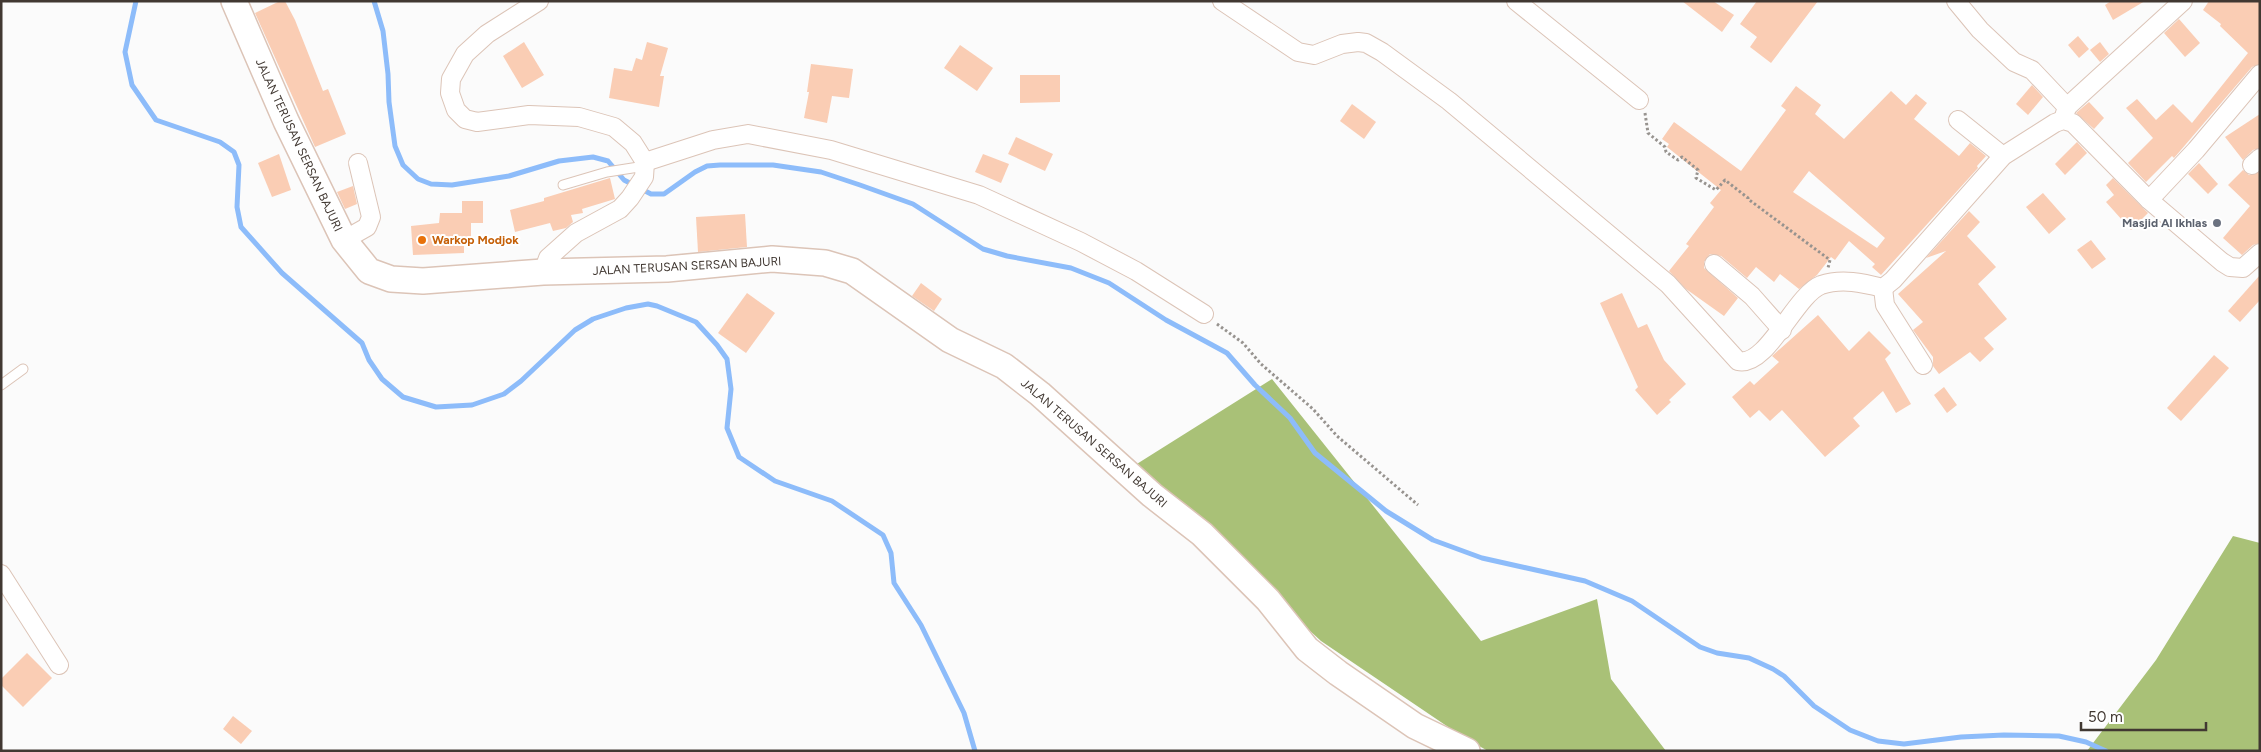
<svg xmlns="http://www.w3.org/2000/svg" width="2261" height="752" font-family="Figtree,sans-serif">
  <rect width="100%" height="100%" fill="#fbfbfb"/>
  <!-- forest -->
  <g fill="#a9c177">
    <polygon points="1272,379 1481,641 1597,599 1611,679 1666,751 1488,751 1463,737 1321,641 1132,467"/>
    <polygon points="2233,536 2260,543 2260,751 2087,751 2156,660"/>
  </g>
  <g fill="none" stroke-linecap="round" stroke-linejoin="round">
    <!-- stream -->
    <g stroke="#8dbcfa" stroke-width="5">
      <polyline points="136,1 125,52 132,85 156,120 220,142 234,152 239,165 237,207 241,227 282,273 362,343 369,360 382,379 403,397 436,407 472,405 504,394 521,381 575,330 593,319 626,308 648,304 657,306 696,322 717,345 727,359 731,389 727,428 739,457 775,481 832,501 883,535 891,553 894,583 921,625 964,713 975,751"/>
      <polyline points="374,1 383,31 388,74 389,102 395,146 403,165 418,179 431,184 452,185 509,176 559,161 593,157 608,161 624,180 651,194 664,194 695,172 707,166 720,165 773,165 821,172 860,185 913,204 983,249 1007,256 1071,268 1109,283 1166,320 1227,353 1255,385 1290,418 1315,453 1386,511 1433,540 1482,558 1585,581 1632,601 1700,647 1717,653 1749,658 1773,669 1784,676 1814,706 1850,730 1878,741 1904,744 1961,737 2004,735 2059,736 2086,742 2106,751"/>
    </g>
  </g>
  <!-- building -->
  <g fill="#facdb4" fill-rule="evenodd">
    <polygon points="280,1 285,1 295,20 323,91 328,89 346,134 315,147 255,13"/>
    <polygon points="1682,1 1713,1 1734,15 1722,32"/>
    <polygon points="1757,1 1818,1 1771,63 1750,47 1757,37 1740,24"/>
    <polygon points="2111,1 2145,1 2113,20 2105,5"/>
    <polygon points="2209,1 2260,1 2260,64 2252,67 2174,158 2172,156 2146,182 2128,163 2153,138 2126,108 2137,99 2156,120 2173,104 2192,123 2248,53 2220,26 2221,24 2203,10"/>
    <polygon points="2179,19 2200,43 2185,57 2164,33"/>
    <polygon points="2078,36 2089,49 2079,58 2068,45"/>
    <polygon points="524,42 544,75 522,88 503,56"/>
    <polygon points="647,42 668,48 660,76 664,76 659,107 609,98 614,68 632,71 636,58 642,60"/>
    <polygon points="2100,42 2109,54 2100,62 2090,50"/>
    <polygon points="960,45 993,68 977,91 944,68"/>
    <polygon points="811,64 853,69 849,98 832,96 827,123 804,118 809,92 807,92"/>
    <polygon points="1020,75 1060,75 1060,102 1020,103"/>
    <polygon points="2032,85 2043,97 2028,115 2016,104"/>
    <path d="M 1796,86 L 1821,105 L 1815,114 L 1844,139 L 1891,91 L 1906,105 L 1916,94 L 1927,103 L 1914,119 L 1959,156 L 1970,143 L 1986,156 L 1977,166 L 1978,168 L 1881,275 L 1872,267 L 1875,264 L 1849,241 L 1835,260 L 1831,257 L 1817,275 L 1799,289 L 1780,274 L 1774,282 L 1756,267 L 1747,278 L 1721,256 L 1710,254 L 1704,262 L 1704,268 L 1738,298 L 1724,316 L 1686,289 L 1669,271 L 1689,246 L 1686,244 L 1714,207 L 1710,203 L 1721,190 L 1667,147 L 1669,144 L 1662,139 L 1674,122 L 1741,171 L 1786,110 L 1781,106 ZM 1809,171 L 1885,238 L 1877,248 L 1793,192 Z"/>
    <polygon points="2089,102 2104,118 2094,129 2076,113"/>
    <polygon points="1352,104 1376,122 1364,139 1340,121"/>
    <polygon points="2260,114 2260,148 2253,150 2243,160 2225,137"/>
    <polygon points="1016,137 1053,154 1045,171 1008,154"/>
    <polygon points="2077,142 2087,153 2065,175 2055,164"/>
    <polygon points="279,154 291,190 272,197 258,163"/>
    <polygon points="983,154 1009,164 1001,183 975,172"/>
    <polygon points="2199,163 2218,184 2208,194 2188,174"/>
    <polygon points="2243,170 2249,175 2260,172 2260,243 2253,245 2242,255 2223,238 2250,206 2228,185"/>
    <polygon points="610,178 615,199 582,209 583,213 571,215 573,222 566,228 553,231 550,223 515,232 510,210 544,201 544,198"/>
    <polygon points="2113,178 2148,213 2131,230 2106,202 2114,195 2106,185"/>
    <polygon points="353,186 357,204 345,209 337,192"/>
    <polygon points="2043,193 2066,219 2049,234 2026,207"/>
    <polygon points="462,201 483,201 483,223 471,223 471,239 464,239 464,253 413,255 411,226 439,223 440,213 462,213"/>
    <polygon points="1969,211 1980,222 1967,236 1996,267 1978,284 2007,319 1984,338 1994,349 1980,362 1970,352 1939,374 1933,366 1933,357 1913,330 1923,322 1898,294 1946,251 1926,258"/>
    <polygon points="745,214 747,247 698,252 696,217"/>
    <polygon points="2091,240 2106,259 2092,269 2077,250"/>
    <polygon points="2260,275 2260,300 2240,322 2228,311"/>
    <polygon points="921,283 942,299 934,311 912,296"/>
    <polygon points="747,293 775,313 746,353 718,333"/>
    <polygon points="1622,293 1638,328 1647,324 1664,360 1686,384 1669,400 1671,402 1657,415 1635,390 1638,387 1600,303"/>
    <polygon points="1818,315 1849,351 1869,331 1891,353 1885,359 1911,404 1896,413 1883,391 1853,418 1860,426 1825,457 1782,410 1770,421 1759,410 1750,418 1732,397 1750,381 1754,385 1779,362 1772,356"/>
    <polygon points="2214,355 2229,368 2181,421 2167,408"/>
    <polygon points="1944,387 1957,405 1947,413 1934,395"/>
    <polygon points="27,653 52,678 23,707 1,685 1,679"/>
    <polygon points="233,716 252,731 241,744 223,729"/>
  </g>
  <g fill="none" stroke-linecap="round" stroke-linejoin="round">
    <defs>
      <g id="lane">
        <polyline points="563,185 607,172 645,166"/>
        <polyline points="1,385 23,369"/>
      </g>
      <g id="street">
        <polyline points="539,1 487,34 465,54 451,79 450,93 456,110 465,119 477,122 529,115 579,117 614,127 633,143 645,162 644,177 630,198 620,209 576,233 548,258 543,272"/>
        <path d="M 1222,1 L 1298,52 L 1314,55 L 1342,44 L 1358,42 L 1366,43 L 1382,52 L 1449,101 L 1668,284 L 1738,361 C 1767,368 1795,295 1821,285 C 1842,278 1863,283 1883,288 L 1893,280 L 2003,156 L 2055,123 L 2063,120 L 2073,123 L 2149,200 L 2222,262 L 2230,267 L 2243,268 L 2260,253"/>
        <polyline points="1516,1 1639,100"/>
        <polyline points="1956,1 1980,30 2014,62 2032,70 2067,107 2063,120"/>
        <polyline points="2067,107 2183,1"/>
        <polyline points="1958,120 2003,156"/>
        <polyline points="645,162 713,140 748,134 831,150 979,195 1081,242 1136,271 1204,314"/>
        <polyline points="2252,165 2260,158"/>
        <polyline points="2149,200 2196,150 2260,74"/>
        <polyline points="344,240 367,227 371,217 358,163"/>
        <polyline points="1714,264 1752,296 1782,330"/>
        <polyline points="1883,288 1885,305 1923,365"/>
        <polyline points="1,574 59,665"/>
      </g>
      <polyline id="secondary" points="234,1 286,121 344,240 369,271 391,279 423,281 543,272 667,269 772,259 825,263 852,271 950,340 1004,366 1040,394 1152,495 1202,534 1268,600 1307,649 1338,673 1415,726 1467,751"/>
    </defs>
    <!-- lane casing -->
    <use href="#lane" stroke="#dcc4b7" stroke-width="11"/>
    <!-- street casing -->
    <use href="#street" stroke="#dcc4b7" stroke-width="20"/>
    <!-- secondary casing -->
    <use href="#secondary" stroke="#dcc4b7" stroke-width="28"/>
    <!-- path -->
    <g stroke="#97938f" stroke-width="3" stroke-dasharray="2.5 2.5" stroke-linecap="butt">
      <polyline points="1645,113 1648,133 1665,147 1666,152 1678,160 1682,157 1698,170 1696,178 1716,190 1725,180 1748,198 1748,199 1830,260 1828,268"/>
      <polyline points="1217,324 1243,343 1261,364 1313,409 1337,436 1418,505"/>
    </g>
    <!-- lane -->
    <use href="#lane" stroke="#fff" stroke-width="9"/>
    <!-- street -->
    <use href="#street" stroke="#fff" stroke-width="18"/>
    <!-- secondary -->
    <use href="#secondary" stroke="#fff" stroke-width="25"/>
  </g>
  <!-- markers -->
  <circle fill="#6b7280" stroke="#fff" stroke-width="2" cx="2217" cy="223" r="5"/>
  <circle fill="#e8710a" stroke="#fff" stroke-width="2" cx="422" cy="240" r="5"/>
  <g text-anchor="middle" stroke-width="4" stroke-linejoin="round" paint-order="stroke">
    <!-- street labels -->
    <g font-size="12" fill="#413832" stroke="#fff">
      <text transform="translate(299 145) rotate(65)" y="4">JALAN TERUSAN SERSAN BAJURI</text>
      <text transform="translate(687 266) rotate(-3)" y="4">JALAN TERUSAN SERSAN BAJURI</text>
      <text transform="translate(1094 443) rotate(41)" y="4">JALAN TERUSAN SERSAN BAJURI</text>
    </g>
    <!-- worship labels -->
    <g font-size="12" font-weight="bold" fill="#5b616d" stroke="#fff" text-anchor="end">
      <text x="2207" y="227">Masjid Al Ikhlas</text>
    </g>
    <!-- food labels -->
    <g font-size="12" font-weight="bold" fill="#c56008" stroke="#fff" text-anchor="start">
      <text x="432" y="244">Warkop Modjok</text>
    </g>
  </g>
  <!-- border -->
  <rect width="2261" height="752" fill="none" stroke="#413832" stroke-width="5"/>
  <!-- scale -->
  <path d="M2081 722v8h125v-8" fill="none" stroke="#413832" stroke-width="2.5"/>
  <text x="2088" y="722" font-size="15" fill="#413832" stroke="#ffffff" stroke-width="4" paint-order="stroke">50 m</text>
</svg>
